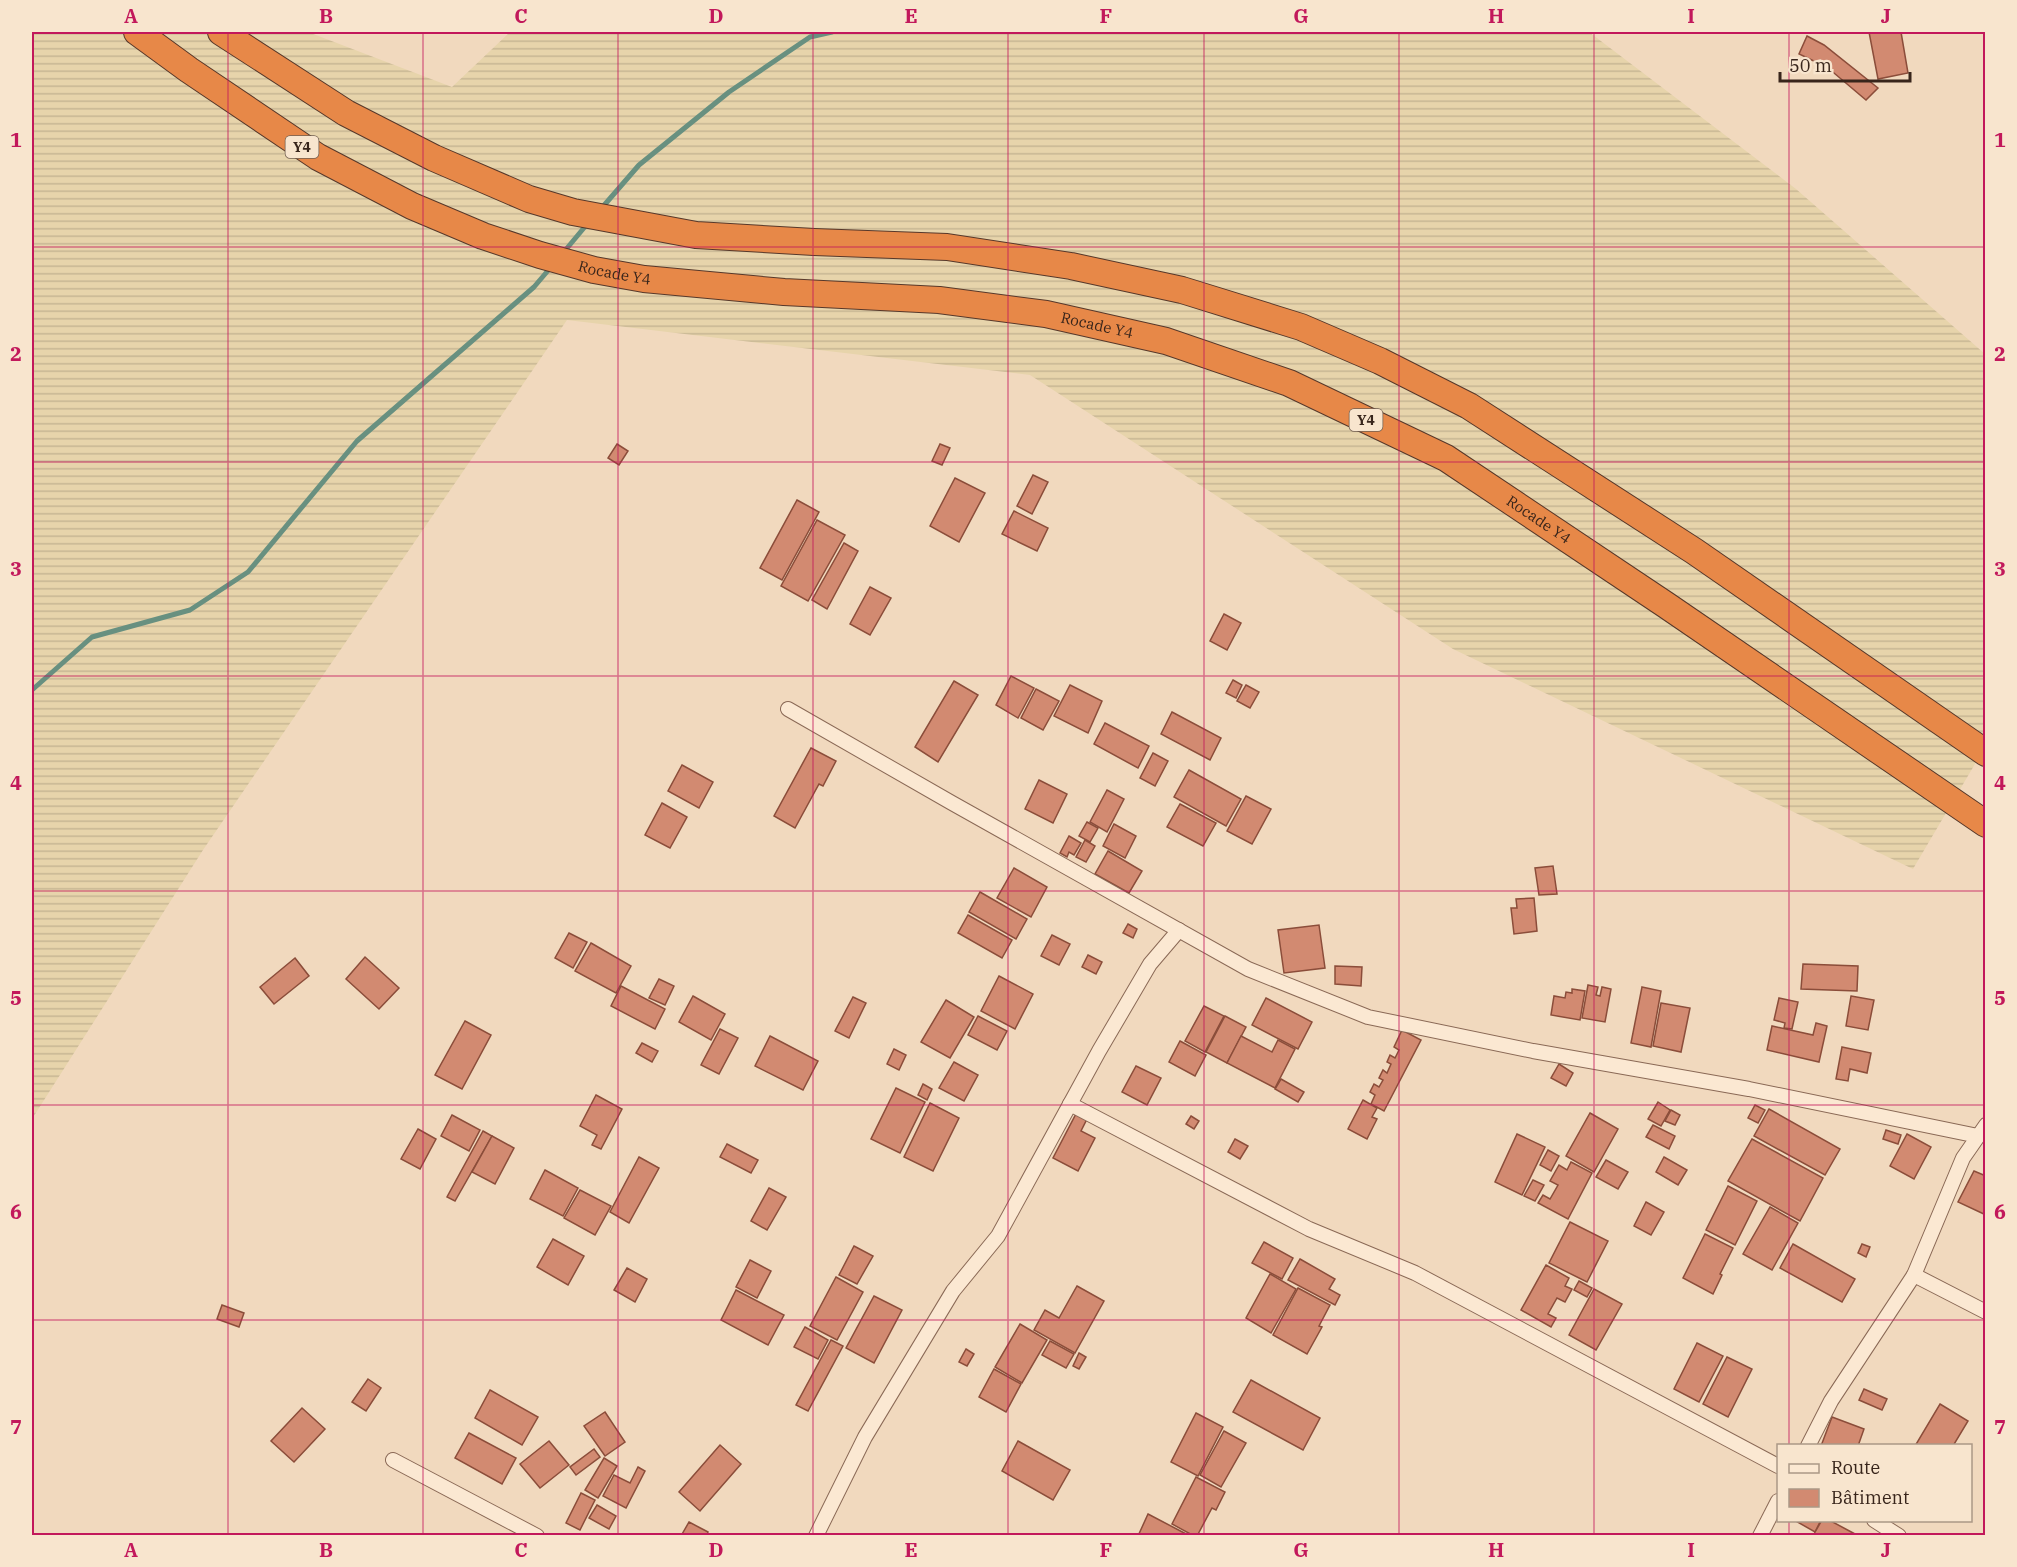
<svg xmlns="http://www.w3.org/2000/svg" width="2017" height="1567" font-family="'IBM Plex Serif',serif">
  <defs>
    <pattern id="farmland-rules" width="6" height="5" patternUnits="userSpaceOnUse" patternTransform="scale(1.5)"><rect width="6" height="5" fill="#e7d4ab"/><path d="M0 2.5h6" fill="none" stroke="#c7b693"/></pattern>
  </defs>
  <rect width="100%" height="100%" fill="#f1d9be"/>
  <!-- farmland -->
  <polygon fill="url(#farmland-rules)" points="32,32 308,32 452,87 510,32 1589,32 1796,189 1985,354 1985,747 1913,869 1453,649 1030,375 567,320 203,850 32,1119"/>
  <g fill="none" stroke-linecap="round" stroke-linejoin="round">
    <!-- stream -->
    <g stroke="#689080" stroke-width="5">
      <polyline points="600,210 639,165 729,92 810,37 832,32"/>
      <polyline points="563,253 588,223"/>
      <polyline points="32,690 92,637 190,610 248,572 357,441 534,287 551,267"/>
    </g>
  </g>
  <!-- building -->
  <g fill="#d28a71" stroke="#8b4d3a" stroke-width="1.5">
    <polygon points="1869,32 1901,32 1908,73 1878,79"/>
    <polygon points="1807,36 1824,45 1878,88 1866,100 1834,73 1818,63 1799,54"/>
    <polygon points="617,444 628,451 619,465 608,458"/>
    <polygon points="940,444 950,448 942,465 932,461"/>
    <polygon points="1033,475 1048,482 1032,514 1017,506"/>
    <polygon points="955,478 985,493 959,542 930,526"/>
    <polygon points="797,500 819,512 782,580 760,568"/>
    <polygon points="1014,511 1048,528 1037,551 1002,534"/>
    <polygon points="817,520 845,535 808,601 781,586"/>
    <polygon points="844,543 858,551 827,609 812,600"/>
    <polygon points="870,587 891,598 870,635 850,624"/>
    <polygon points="1224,614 1241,623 1227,650 1210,641"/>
    <polygon points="1011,676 1034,688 1018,718 996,705"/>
    <polygon points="1233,680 1242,685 1236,698 1226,693"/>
    <polygon points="954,681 978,695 938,762 915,747"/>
    <polygon points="1070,685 1102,701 1088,733 1054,716"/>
    <polygon points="1246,685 1259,692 1250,708 1237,701"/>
    <polygon points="1036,689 1059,701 1043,730 1021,718"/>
    <polygon points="1172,712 1221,738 1210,760 1161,734"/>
    <polygon points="1105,723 1149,746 1138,768 1094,744"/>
    <polygon points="811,748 836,761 823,786 819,784 795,828 774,816"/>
    <polygon points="1153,753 1168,761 1155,786 1140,778"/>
    <polygon points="682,765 713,782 699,808 668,791"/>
    <polygon points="1189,770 1241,799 1226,826 1174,797"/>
    <polygon points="1039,780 1067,794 1053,823 1025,809"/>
    <polygon points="1107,790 1124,799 1107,832 1090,822"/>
    <polygon points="1246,796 1271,809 1252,844 1227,831"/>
    <polygon points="662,803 687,817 670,848 645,835"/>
    <polygon points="1180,804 1216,823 1203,846 1167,827"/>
    <polygon points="1087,822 1098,828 1090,842 1079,836"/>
    <polygon points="1114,824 1136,836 1125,858 1103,846"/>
    <polygon points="1069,836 1081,843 1074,855 1069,852 1067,857 1060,853"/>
    <polygon points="1085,840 1095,846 1086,862 1076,857"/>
    <polygon points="1108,851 1142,871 1129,893 1095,874"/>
    <polygon points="1553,866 1557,894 1539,895 1535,868"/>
    <polygon points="1014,868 1047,887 1031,917 997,898"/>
    <polygon points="980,892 1027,919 1016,939 969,912"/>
    <polygon points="1534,898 1537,931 1514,934 1511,908 1517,908 1516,899"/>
    <polygon points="968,915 1012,940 1002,958 958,933"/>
    <polygon points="1128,924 1137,929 1133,938 1123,933"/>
    <polygon points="1319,925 1325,968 1284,973 1278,930"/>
    <polygon points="569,933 587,942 573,968 555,958"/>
    <polygon points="1052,935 1070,944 1059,965 1041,956"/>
    <polygon points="591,943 631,966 616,993 575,971"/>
    <polygon points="1088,955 1102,962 1096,974 1082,967"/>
    <polygon points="365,957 399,988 379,1009 346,979"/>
    <polygon points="295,958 309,976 274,1004 260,987"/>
    <polygon points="1803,964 1858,966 1857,991 1801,989"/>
    <polygon points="1335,966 1362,967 1361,986 1335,984"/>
    <polygon points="999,976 1033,994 1015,1029 981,1011"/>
    <polygon points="659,979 674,986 665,1005 649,998"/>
    <polygon points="1588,985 1598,987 1596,995 1600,996 1602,987 1611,989 1605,1022 1582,1018"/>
    <polygon points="621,986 665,1009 655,1029 611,1006"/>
    <polygon points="1642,987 1661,991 1651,1047 1631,1043"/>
    <polygon points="1572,989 1585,991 1580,1020 1551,1015 1554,996 1565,998 1566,992 1572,993"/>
    <polygon points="693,996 725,1014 711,1040 679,1022"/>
    <polygon points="1851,996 1874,1000 1868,1030 1846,1026"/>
    <polygon points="853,997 866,1003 849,1038 835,1031"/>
    <polygon points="1266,998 1312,1022 1298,1049 1252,1025"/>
    <polygon points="1779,998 1798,1002 1792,1029 1784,1028 1785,1023 1774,1020"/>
    <polygon points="946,1000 974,1017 950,1058 921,1042"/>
    <polygon points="1661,1003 1690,1008 1681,1052 1653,1046"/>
    <polygon points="1204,1006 1224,1016 1205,1052 1185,1041"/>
    <polygon points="978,1016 1007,1031 997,1050 968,1035"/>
    <polygon points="1225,1016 1246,1027 1227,1063 1206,1052"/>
    <polygon points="465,1021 491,1035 462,1089 435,1075"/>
    <polygon points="1816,1023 1827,1026 1819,1062 1767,1050 1772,1026 1813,1035"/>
    <polygon points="720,1029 738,1038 719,1074 701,1065"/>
    <polygon points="1402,1030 1421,1040 1384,1111 1371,1104 1375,1095 1370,1092 1374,1084 1379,1087 1383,1080 1379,1078 1383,1070 1387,1073 1391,1064 1387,1062 1390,1055 1395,1058 1399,1050 1394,1047"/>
    <polygon points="770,1036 818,1061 803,1090 755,1066"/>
    <polygon points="1241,1036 1272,1052 1278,1040 1295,1049 1275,1088 1227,1063"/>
    <polygon points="1180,1041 1206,1055 1195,1076 1169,1062"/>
    <polygon points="642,1043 658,1051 652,1062 636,1053"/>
    <polygon points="1842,1047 1871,1053 1867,1073 1850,1069 1848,1081 1836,1079"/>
    <polygon points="894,1049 906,1055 899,1070 887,1064"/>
    <polygon points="954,1062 978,1075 964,1101 939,1088"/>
    <polygon points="1559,1064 1573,1073 1566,1086 1551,1078"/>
    <polygon points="1136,1066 1161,1078 1147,1105 1122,1092"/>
    <polygon points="1281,1079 1304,1092 1298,1102 1275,1089"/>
    <polygon points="923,1084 932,1089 927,1100 918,1095"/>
    <polygon points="896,1088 925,1102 900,1153 871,1139"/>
    <polygon points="596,1095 622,1109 601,1149 592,1145 597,1135 580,1126"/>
    <polygon points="1363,1100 1377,1108 1372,1117 1377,1119 1367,1139 1348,1129"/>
    <polygon points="1658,1102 1670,1110 1661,1126 1648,1119"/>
    <polygon points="930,1103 959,1118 933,1171 904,1157"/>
    <polygon points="1755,1105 1765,1110 1758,1123 1748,1118"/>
    <polygon points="1769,1109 1840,1149 1825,1175 1754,1136"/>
    <polygon points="1078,1110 1089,1115 1081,1131 1095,1138 1078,1171 1053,1158"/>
    <polygon points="1671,1110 1680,1115 1675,1125 1665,1121"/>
    <polygon points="1590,1113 1618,1129 1594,1172 1566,1156"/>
    <polygon points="452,1115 480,1130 469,1151 441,1136"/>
    <polygon points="1191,1116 1199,1121 1194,1129 1186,1124"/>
    <polygon points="1653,1125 1675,1136 1669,1149 1646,1137"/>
    <polygon points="418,1129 436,1139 420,1169 401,1159"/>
    <polygon points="1886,1130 1901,1135 1898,1144 1883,1139"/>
    <polygon points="483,1131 492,1136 455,1201 447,1197"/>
    <polygon points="1517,1134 1545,1147 1522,1195 1495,1182"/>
    <polygon points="1907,1134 1931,1147 1914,1179 1890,1166"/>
    <polygon points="492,1136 514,1148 495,1184 472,1172"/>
    <polygon points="1235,1139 1248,1146 1240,1159 1228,1152"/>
    <polygon points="1752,1139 1823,1178 1800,1221 1728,1181"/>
    <polygon points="727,1144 758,1160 751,1173 720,1157"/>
    <polygon points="1548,1150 1559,1156 1551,1171 1540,1165"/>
    <polygon points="639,1157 659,1168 629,1223 610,1212"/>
    <polygon points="1664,1157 1687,1170 1678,1185 1656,1172"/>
    <polygon points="1606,1160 1628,1172 1618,1189 1596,1177"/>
    <polygon points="1571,1162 1592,1173 1568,1219 1538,1203 1543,1195 1550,1199 1558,1185 1550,1181 1559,1165 1567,1170"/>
    <polygon points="545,1170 578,1188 563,1216 530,1199"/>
    <polygon points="1974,1171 1986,1176 1986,1215 1958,1202"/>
    <polygon points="1533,1180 1544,1185 1535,1201 1524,1196"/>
    <polygon points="1728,1186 1757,1201 1735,1245 1706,1230"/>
    <polygon points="769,1188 786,1197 767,1230 751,1221"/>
    <polygon points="580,1190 611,1206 595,1235 564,1218"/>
    <polygon points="1646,1202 1664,1212 1651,1235 1634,1226"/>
    <polygon points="1770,1207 1798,1223 1772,1270 1743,1254"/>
    <polygon points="1570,1222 1608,1241 1587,1282 1549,1263"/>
    <polygon points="1705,1234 1733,1248 1720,1274 1722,1275 1713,1294 1683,1278"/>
    <polygon points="553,1239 584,1256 568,1285 537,1267"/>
    <polygon points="1264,1242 1293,1258 1282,1279 1252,1263"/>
    <polygon points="1793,1244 1855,1279 1842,1302 1780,1268"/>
    <polygon points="1862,1244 1870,1247 1866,1257 1858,1253"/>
    <polygon points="854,1246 873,1256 857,1284 839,1275"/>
    <polygon points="1300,1259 1335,1279 1329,1289 1340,1295 1335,1305 1288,1280"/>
    <polygon points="750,1260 771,1271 757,1298 736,1287"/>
    <polygon points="1546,1265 1569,1278 1565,1286 1572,1289 1565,1302 1557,1298 1548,1314 1556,1318 1551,1327 1521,1310"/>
    <polygon points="627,1268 647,1279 635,1302 614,1290"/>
    <polygon points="1270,1274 1296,1289 1271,1333 1246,1318"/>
    <polygon points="836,1277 863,1292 837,1340 810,1326"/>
    <polygon points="1579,1281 1592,1288 1587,1297 1574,1290"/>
    <polygon points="1077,1286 1104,1301 1075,1353 1034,1330 1045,1310 1059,1318"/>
    <polygon points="1298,1288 1330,1305 1319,1326 1322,1327 1307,1354 1273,1335"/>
    <polygon points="1594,1289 1622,1304 1596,1350 1569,1335"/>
    <polygon points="736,1290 784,1315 768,1345 721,1320"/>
    <polygon points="874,1296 902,1310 874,1363 846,1348"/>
    <polygon points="222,1305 244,1313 239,1327 217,1319"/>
    <polygon points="1020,1324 1047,1340 1022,1383 995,1367"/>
    <polygon points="805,1327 828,1340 818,1359 794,1347"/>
    <polygon points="831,1340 843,1346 808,1411 796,1405"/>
    <polygon points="1050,1341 1074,1354 1066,1368 1042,1355"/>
    <polygon points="1697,1343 1723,1356 1699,1402 1674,1389"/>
    <polygon points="966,1349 974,1354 967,1366 959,1362"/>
    <polygon points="1079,1353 1086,1357 1079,1369 1073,1366"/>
    <polygon points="1727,1357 1752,1369 1728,1417 1703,1404"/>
    <polygon points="994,1369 1021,1384 1006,1412 979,1397"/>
    <polygon points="368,1379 381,1388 366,1411 352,1402"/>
    <polygon points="1251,1380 1320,1418 1303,1450 1233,1412"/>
    <polygon points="1864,1389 1887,1399 1882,1410 1859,1400"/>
    <polygon points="490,1390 538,1417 522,1445 475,1418"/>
    <polygon points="1940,1404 1968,1421 1953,1446 1915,1446"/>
    <polygon points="302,1408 325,1429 294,1462 271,1441"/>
    <polygon points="605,1412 625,1442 605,1456 584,1426"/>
    <polygon points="1196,1413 1223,1427 1198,1476 1171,1462"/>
    <polygon points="1832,1417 1864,1429 1858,1446 1821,1446"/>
    <polygon points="1224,1431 1246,1443 1221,1487 1200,1475"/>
    <polygon points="469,1433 516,1458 502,1484 455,1458"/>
    <polygon points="549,1441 569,1465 540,1488 520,1464"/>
    <polygon points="1018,1441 1070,1470 1053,1500 1002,1471"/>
    <polygon points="720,1445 741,1464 700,1511 679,1492"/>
    <polygon points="594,1449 600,1457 576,1475 570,1467"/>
    <polygon points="604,1458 617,1466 598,1498 585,1490"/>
    <polygon points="638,1467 645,1471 626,1508 603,1496 614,1475 630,1483"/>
    <polygon points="1196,1477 1225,1492 1216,1510 1212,1508 1197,1536 1194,1536 1172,1524"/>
    <polygon points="581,1493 595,1500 580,1530 566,1523"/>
    <polygon points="597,1505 616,1516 609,1529 589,1518"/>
    <polygon points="1148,1514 1190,1536 1138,1536"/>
    <polygon points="1794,1520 1821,1520 1815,1532"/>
    <polygon points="1822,1520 1829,1520 1855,1534 1816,1536 1814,1534"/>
    <polygon points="689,1522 708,1532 707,1536 681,1536"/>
  </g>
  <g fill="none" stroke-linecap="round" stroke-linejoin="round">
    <defs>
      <g id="street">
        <polyline points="788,709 952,803 1248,969 1368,1017 1533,1051 1749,1089 1978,1136"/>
        <polyline points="1070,1104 1309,1229 1415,1273 1778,1466"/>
        <polyline points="1914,1275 1986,1312"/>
        <polyline points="1808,1446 1831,1401 1914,1275 1963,1158 1986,1125"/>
        <polyline points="393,1460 537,1536"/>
        <polyline points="1874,1520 1899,1536"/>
        <polyline points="816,1536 865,1437 953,1291 998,1236 1099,1051 1150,964 1179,930"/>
        <polyline points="1760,1536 1778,1501"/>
      </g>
      <g id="highway">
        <path id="s1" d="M 137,32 L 189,70 L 318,157 L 412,206 L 483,236 L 540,255 L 594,270 L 644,279 L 784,292 L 939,300 L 1046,314 L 1166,341 L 1289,383 L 1446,458 L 1666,605 L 1986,824"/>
        <polyline points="221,32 346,113 434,158 529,199 573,212 696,235 814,242 947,247 1071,266 1182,290 1301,327 1380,361 1469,406 1694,551 1986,753"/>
      </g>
    </defs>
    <!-- street casing -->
    <use href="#street" stroke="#8a6956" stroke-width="16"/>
    <!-- highway casing -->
    <use href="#highway" stroke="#57382a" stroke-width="28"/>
    <!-- street -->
    <use href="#street" stroke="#fbe8d2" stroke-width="14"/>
    <!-- highway -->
    <use href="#highway" stroke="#e78848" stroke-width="26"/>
  </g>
  <!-- grid -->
  <path fill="none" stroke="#c2185b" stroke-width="1.5" stroke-opacity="0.55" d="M 228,32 L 228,1536M 423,32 L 423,1536M 618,32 L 618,1536M 813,32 L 813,1536M 1008,32 L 1008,1536M 1204,32 L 1204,1536M 1399,32 L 1399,1536M 1594,32 L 1594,1536M 1789,32 L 1789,1446M 32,247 L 1986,247M 32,462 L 1986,462M 32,676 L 1986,676M 32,891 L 1986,891M 32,1105 L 1986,1105M 32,1320 L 1986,1320M 1789,1520 L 1789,1536"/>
  <g text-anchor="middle" stroke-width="5" stroke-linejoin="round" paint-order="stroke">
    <!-- shield labels -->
    <g fill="#f8e5ce" stroke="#725f51" stroke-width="1.5">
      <rect x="285.5" y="136" width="33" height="22" rx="4.5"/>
      <rect x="1349.5" y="409" width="33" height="22" rx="4.5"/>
    </g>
    <g font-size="14" font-weight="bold" fill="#38251b">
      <text x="302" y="152">Y4</text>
      <text x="1366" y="425">Y4</text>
    </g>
    <!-- street labels -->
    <g font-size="15" fill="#38251b" stroke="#f8e5ce">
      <text dy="5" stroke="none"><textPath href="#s1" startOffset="540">Rocade Y4</textPath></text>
      <text dy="5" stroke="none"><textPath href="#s1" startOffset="1026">Rocade Y4</textPath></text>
      <text dy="5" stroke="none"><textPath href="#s1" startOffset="1512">Rocade Y4</textPath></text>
    </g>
  </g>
  <!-- border -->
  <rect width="2017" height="1567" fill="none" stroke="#f8e5ce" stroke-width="66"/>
  <!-- legend -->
  <rect x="1777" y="1444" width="195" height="78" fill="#f8e5ce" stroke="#ab9886" stroke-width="1.5"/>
  <rect x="1789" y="1464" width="30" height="9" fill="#fbe8d2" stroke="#ab9886" stroke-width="1.5"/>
  <text x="1831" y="1474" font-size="18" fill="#38251b">Route</text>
  <rect x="1789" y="1489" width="30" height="18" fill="#d28a71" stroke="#ab9886" stroke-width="1.5"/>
  <text x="1831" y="1504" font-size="18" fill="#38251b">Bâtiment</text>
  <!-- scale -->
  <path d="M1780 72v9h130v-9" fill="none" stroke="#38251b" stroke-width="3"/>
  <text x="1789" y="72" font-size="18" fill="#38251b" stroke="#f8e5ce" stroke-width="4.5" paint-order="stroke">50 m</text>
  <rect x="33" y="33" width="1951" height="1501" fill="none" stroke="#c2185b" stroke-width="2"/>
  <g font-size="20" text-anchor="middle" font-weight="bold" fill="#c2185b">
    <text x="131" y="23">A</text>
    <text x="326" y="23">B</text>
    <text x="521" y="23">C</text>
    <text x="716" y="23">D</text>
    <text x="911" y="23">E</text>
    <text x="1106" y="23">F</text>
    <text x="1301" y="23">G</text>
    <text x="1496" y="23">H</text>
    <text x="1691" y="23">I</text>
    <text x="1886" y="23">J</text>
    <text x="16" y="147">1</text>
    <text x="2000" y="147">1</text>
    <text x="16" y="361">2</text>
    <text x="2000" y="361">2</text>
    <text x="16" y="576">3</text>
    <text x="2000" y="576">3</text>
    <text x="16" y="790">4</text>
    <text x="2000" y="790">4</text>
    <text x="16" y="1005">5</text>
    <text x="2000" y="1005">5</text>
    <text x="16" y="1219">6</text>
    <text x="2000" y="1219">6</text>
    <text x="16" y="1434">7</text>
    <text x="2000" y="1434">7</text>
    <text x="131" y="1557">A</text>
    <text x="326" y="1557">B</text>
    <text x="521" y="1557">C</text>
    <text x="716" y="1557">D</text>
    <text x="911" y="1557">E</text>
    <text x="1106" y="1557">F</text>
    <text x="1301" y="1557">G</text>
    <text x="1496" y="1557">H</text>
    <text x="1691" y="1557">I</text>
    <text x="1886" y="1557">J</text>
  </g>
</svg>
